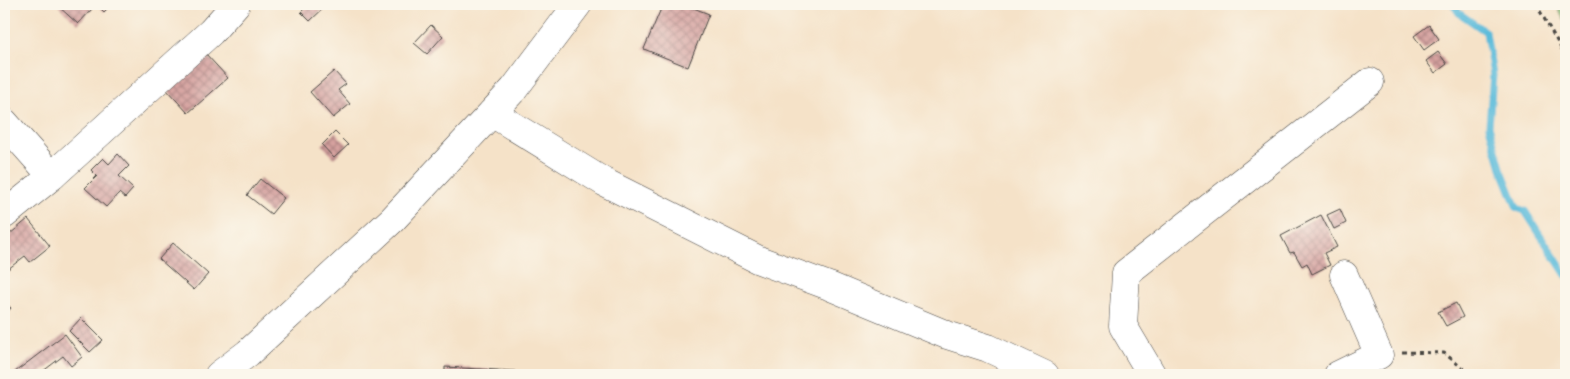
<svg xmlns="http://www.w3.org/2000/svg" width="1570" height="379" font-family="'Gentium Book Plus',serif">
  <defs>
    <pattern id="cemetery-stones" width="16" height="16" patternUnits="userSpaceOnUse" patternTransform="scale(1.25)"><rect width="16" height="16" fill="#91c679"/><path d="M2 7V4a2 2 0 0 1 4 0v3zM10 15v-3a2 2 0 0 1 4 0v3z" fill="#77a163"/></pattern>
    <pattern id="building-cross-hatch" width="8" height="8" patternUnits="userSpaceOnUse" patternTransform="scale(1.25)"><rect width="8" height="8" fill="#d5a19f"/><path d="M0 0l8 8M0 8l8-8" fill="none" stroke="#ad8382"/></pattern>
  </defs>
  <rect width="100%" height="100%" fill="#fbf7ec"/>
  <filter id="ink" filterUnits="userSpaceOnUse"><feTurbulence type="fractalNoise" baseFrequency=".02" numOctaves="2"/><feDisplacementMap in="SourceGraphic" scale="10" xChannelSelector="R" yChannelSelector="G"/><feConvolveMatrix kernelMatrix="1 2 1 2 8 2 1 2 1" color-interpolation-filters="sRGB"/></filter>
  <filter id="wash" filterUnits="userSpaceOnUse"><feTurbulence type="fractalNoise" baseFrequency=".0096" numOctaves="4" result="noise"/><feDisplacementMap in="SourceGraphic" scale="20" xChannelSelector="R" yChannelSelector="G"/><feGaussianBlur stdDeviation="1.12" result="paint"/><feColorMatrix in="noise" values="0 0 0 0 0 0 0 0 0 0 0 0 0 0 0 0 0 1.4 0 .05"/><feComposite in="paint" operator="in"/></filter>
  <g filter="url(#wash)">
    <rect width="100%" height="100%" fill="#f5e2c8"/>
    <!-- cemetery -->
    <polygon fill="url(#cemetery-stones)" stroke="#5e7852" points="1555,4 1566,4 1566,22"/>
    <g fill="none" stroke-linecap="round" stroke-linejoin="round">
      <!-- stream -->
      <polyline stroke="#5bbbda" stroke-width="7" points="1453,4 1459,13 1486,32 1493,75 1489,126 1501,168 1517,208 1525,211 1566,275"/>
    </g>
    <g id="blocks">
      <!-- building -->
      <g fill="url(#building-cross-hatch)">
        <polygon points="60,4 86,4 92,9 78,24 58,6"/>
        <polygon points="96,4 112,4 104,12"/>
        <polygon points="306,4 328,4 310,21 301,12 308,5"/>
        <polygon points="663,4 683,4 709,14 688,67 644,49"/>
        <polygon points="431,25 443,36 427,54 414,43"/>
        <polygon points="1429,25 1439,39 1424,50 1414,36"/>
        <polygon points="1438,52 1447,64 1435,73 1426,61"/>
        <polygon points="205,53 228,78 188,113 165,88"/>
        <polygon points="334,71 346,84 338,90 350,104 333,118 310,92"/>
        <polygon points="335,132 348,145 334,158 322,145"/>
        <polygon points="118,154 129,166 119,176 133,189 125,198 119,193 106,207 85,188 97,176 91,170 103,158 109,164"/>
        <polygon points="260,179 284,198 271,214 247,195"/>
        <polygon points="1340,209 1346,223 1334,229 1327,215"/>
        <polygon points="1321,215 1337,247 1324,253 1330,265 1312,274 1307,263 1302,266 1294,252 1290,253 1281,236"/>
        <polygon points="28,219 50,246 30,262 25,256 8,269 4,263 4,239"/>
        <polygon points="173,243 208,274 194,290 159,259"/>
        <polygon points="4,301 11,308 4,316"/>
        <polygon points="1456,303 1463,317 1446,326 1438,312"/>
        <polygon points="81,318 103,340 90,352 69,331"/>
        <polygon points="65,334 82,357 71,366 63,356 38,375 17,375 15,372"/>
        <polygon points="445,367 515,371 515,375 445,375"/>
      </g>
    </g>
  </g>
  <g filter="url(#ink)">
    <use href="#blocks" fill-opacity="0" stroke="#494643" stroke-width="1"/>
    <g fill="none" stroke-linecap="round" stroke-linejoin="round">
      <defs>
        <g id="minor">
          <polyline points="492,113 604,182 759,260 829,286 947,335 988,348 1045,375"/>
          <polyline points="4,122 52,176"/>
          <polyline points="4,215 52,176 211,32 236,4"/>
          <polyline points="219,375 248,353 392,220 514,89 578,4"/>
          <polyline points="1152,375 1123,326 1126,273 1370,82"/>
          <polyline points="1338,375 1379,355 1344,275"/>
        </g>
      </defs>
      <!-- minor casing -->
      <use href="#minor" stroke="#494643" stroke-width="29"/>
      <!-- path -->
      <g stroke="#494643" stroke-width="3" stroke-dasharray="4 4" stroke-linecap="butt">
        <polyline points="1536,4 1566,57"/>
        <polyline points="1402,352 1444,353 1465,370 1468,375"/>
      </g>
      <!-- minor -->
      <use href="#minor" stroke="#fff" stroke-width="28"/>
    </g>
  </g>
  <!-- margin -->
  <rect width="1570" height="379" fill="none" stroke="#fbf7ec" stroke-width="20"/>
</svg>
